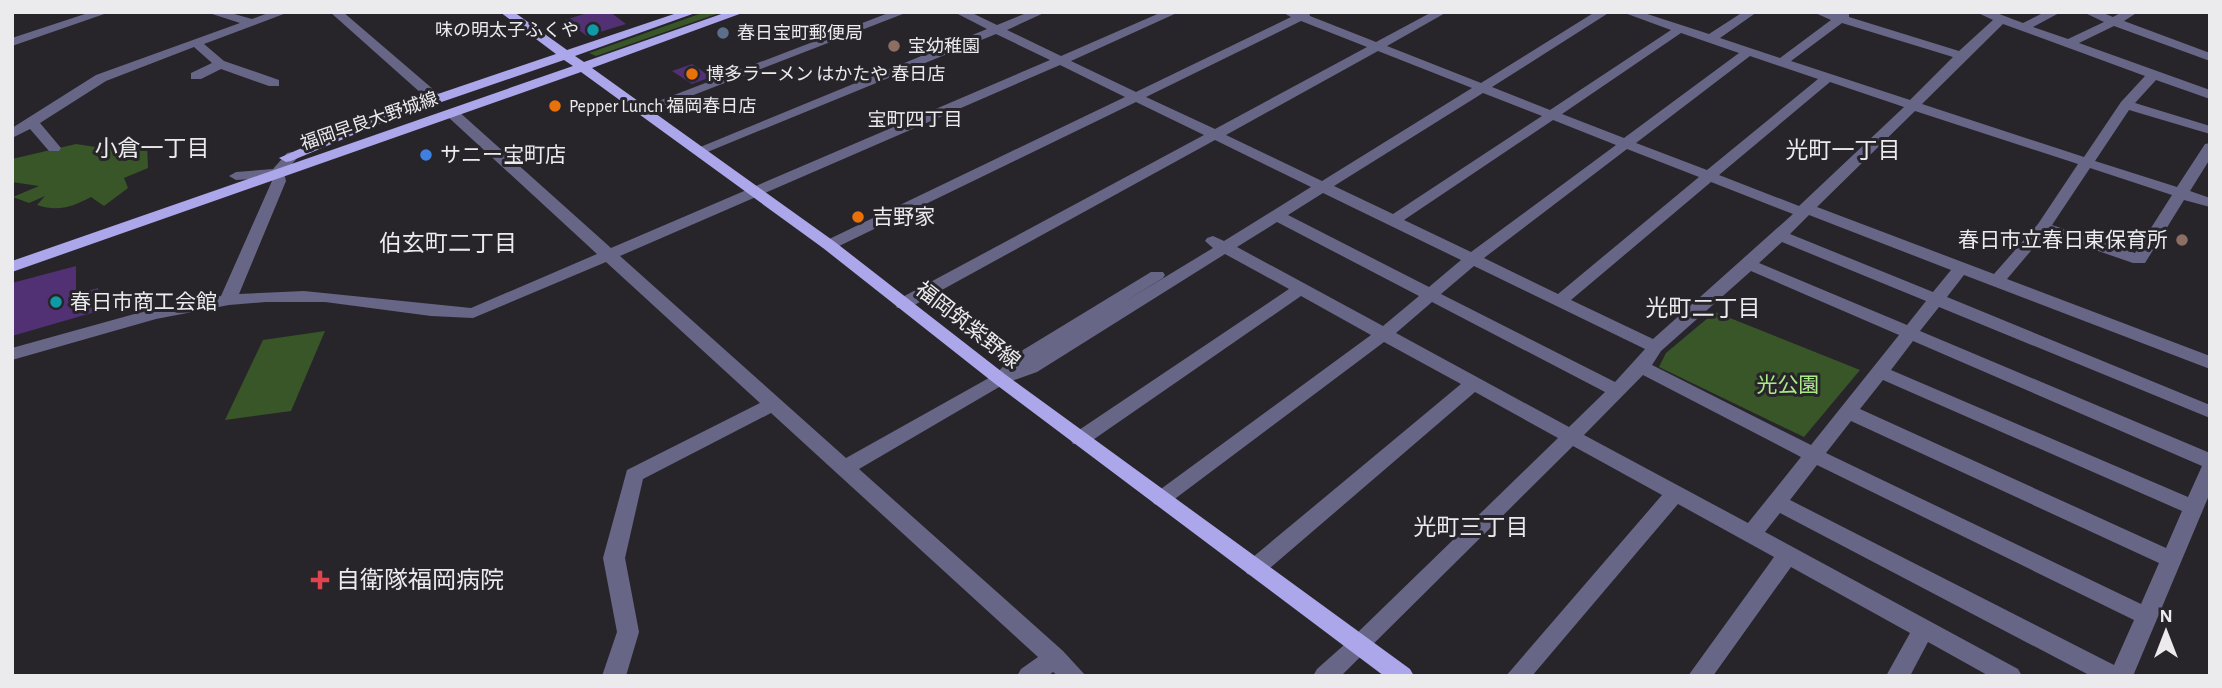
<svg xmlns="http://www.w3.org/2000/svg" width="2222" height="688" font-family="'Alegreya Sans','Noto Sans JP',sans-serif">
  <rect width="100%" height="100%" fill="#27252a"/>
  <!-- green -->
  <g fill="#395628">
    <polygon points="705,12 722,12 596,56 589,53"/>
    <path d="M 76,144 L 102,148 L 147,145 L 148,168 L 124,178 L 128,188 L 104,206 L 91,197 C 72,207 58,212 37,205 L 45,196 L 29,203 L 13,197 L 39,186 L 12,182 L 12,159 Z"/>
    <polygon points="1715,312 1860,370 1804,437 1659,367 1666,353"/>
    <polygon points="325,331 291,411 225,420 263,340"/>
  </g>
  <!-- building -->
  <g fill="#523074">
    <polygon points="590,12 610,12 626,24 587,36 565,20"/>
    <polygon points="692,64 711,77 692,84 672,71"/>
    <polygon points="76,266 76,294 98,288 102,310 12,336 12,283"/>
  </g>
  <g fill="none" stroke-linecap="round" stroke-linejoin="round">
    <!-- minor -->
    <g fill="#686687" fill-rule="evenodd">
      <polygon points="91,12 110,12 12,46 12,38"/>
      <polygon points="206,12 227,12 252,19 271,12 289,12 204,44 224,61 279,80 279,86 269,86 221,69 201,79 191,79 191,73 212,63 194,47 106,81 40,123 61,148 59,151 49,151 30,129 12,138 12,128 96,75 240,23"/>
      <polygon points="330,12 343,12 441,96 441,102 431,102"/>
      <polygon points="891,12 908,12 647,113 642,114 635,110"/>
      <path d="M 954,12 L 970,12 L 997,25 L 1029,12 L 1046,12 L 1007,30 L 1061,56 L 1162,12 L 1179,12 L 1071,61 L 1136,92 L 1291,17 L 1282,12 L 1309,12 L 1310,16 L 1376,42 L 1432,12 L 1447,12 L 1387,46 L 1481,83 L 1595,12 L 1610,12 L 1492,87 L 1550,110 L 1671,30 L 1622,12 L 1641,12 L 1709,34 L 1743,12 L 1757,12 L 1720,38 L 1780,58 L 1831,20 L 1813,12 L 1849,12 L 1849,17 L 1959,51 L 1993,20 L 1976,12 L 1994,12 L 2023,23 L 2045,12 L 2061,12 L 2033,27 L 2068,39 L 2104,22 L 2083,12 L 2101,12 L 2113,17 L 2122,12 L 2138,12 L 2124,21 L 2210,53 L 2210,61 L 2114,26 L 2079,43 L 2210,90 L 2210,99 L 2156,80 L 2135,103 L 2210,126 L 2210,134 L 2129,110 L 2095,161 L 2177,187 L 2205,144 L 2210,143 L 2210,159 L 2190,191 L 2210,198 L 2210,207 L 2184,200 L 2145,263 L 2133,263 L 2046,233 L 2007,279 L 2210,356 L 2210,369 L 1964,275 L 1947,297 L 2210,405 L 2210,418 L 1939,307 L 1920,331 L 2210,453 L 2210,493 L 2133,676 L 2091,676 L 1780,513 L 1765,532 L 2018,669 L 2022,676 L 1989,676 L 1928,642 L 1910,676 L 1886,676 L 1910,633 L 1791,567 L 1713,676 L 1688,676 L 1774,557 L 1678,504 L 1532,676 L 1506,676 L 1662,495 L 1573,446 L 1341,676 L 1313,676 L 1317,669 L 1353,637 L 1558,438 L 1475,392 L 1263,574 L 1255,576 L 1247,574 L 1244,568 L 1247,562 L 1461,384 L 1384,342 L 1168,504 L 1161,506 L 1154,504 L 1151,499 L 1154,494 L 1371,335 L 1301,296 L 1087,444 L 1073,444 L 1070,439 L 1073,434 L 1289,289 L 1225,254 L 1037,372 L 1006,383 L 859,469 L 1063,651 L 1086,676 L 1058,676 L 1053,672 L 1048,676 L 1017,676 L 1021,669 L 1038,657 L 771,413 L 643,479 L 625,558 L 639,632 L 626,676 L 602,676 L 617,632 L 603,558 L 627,470 L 760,403 L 606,262 L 473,318 L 431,316 L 325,302 L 266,302 L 229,305 L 156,319 L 12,360 L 12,348 L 156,308 L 221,296 L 272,181 L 271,178 L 236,180 L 229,176 L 236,172 L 273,169 L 287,153 L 292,152 L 299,156 L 284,173 L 286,181 L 239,294 L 304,291 L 471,308 L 597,254 L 447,116 L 447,110 L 457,110 L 611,248 L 1050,60 L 996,34 L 705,153 L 700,154 L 693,150 L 987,29 ZM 1301,21 L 1367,47 L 1215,129 L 1146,97 ZM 1842,23 L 1953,57 L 1910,100 L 1791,61 ZM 2003,24 L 2145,76 L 2121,102 L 2084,157 L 1922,104 ZM 1681,33 L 1739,53 L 1624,138 L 1562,114 ZM 1378,51 L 1472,88 L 1322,181 L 1226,135 ZM 1750,56 L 1818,79 L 1707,170 L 1636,143 ZM 1060,65 L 1125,97 L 823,242 L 821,245 L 823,248 L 835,248 L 1136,102 L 1204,135 L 897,300 L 895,304 L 897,308 L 909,308 L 1215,140 L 1311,187 L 1224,241 L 1213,236 L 1207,238 L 1205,241 L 1213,248 L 1119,305 L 1163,278 L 1165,275 L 1163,272 L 1151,272 L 1013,356 L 996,374 L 846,458 L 620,256 ZM 1830,82 L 1904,107 L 1799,206 L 1719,175 ZM 1483,93 L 1542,116 L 1393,214 L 1334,186 ZM 1915,111 L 2078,164 L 2038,224 L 1994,274 L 1817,207 ZM 1553,120 L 1616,145 L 1471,252 L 1404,220 ZM 1627,149 L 1699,177 L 1558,294 L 1484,258 ZM 2090,168 L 2172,195 L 2135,253 L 2052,225 ZM 1711,182 L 1793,214 L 1653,339 L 1571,300 ZM 1323,193 L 1461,260 L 1429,287 L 1288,215 ZM 1809,215 L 1951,270 L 1933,292 L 1790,234 ZM 1277,222 L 1419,296 L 1383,326 L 1237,247 ZM 1782,242 L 1926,301 L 1907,325 L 1759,263 ZM 1474,266 L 1645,349 L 1615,382 L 1441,294 ZM 1751,271 L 1899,335 L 1811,445 L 1652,365 L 1661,351 ZM 1432,302 L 1605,392 L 1569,427 L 1396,333 ZM 1913,341 L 2202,466 L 2188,497 L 1891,370 ZM 1643,375 L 1801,457 L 1748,523 L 1584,435 ZM 1883,380 L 2182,511 L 2166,548 L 1860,409 ZM 1851,421 L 2159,563 L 2141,604 L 1826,453 ZM 1817,465 L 2134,620 L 2114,665 L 1790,500 Z"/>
    </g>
    <!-- major -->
    <polygon fill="#aca6ea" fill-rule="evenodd" points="500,12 514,12 567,50 680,12 698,12 575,56 584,62 727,12 745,12 592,68 835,242 1006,375 1410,669 1414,676 1384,676 994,383 823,248 581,72 12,272 12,261 573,66 564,60 389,120 291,161 286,162 279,158 379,114 556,54"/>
  </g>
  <!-- markers -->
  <g fill="#0f9aa8" stroke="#27252a" stroke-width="2.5">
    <circle cx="593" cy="30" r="7"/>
    <circle cx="56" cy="302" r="7"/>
  </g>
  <circle fill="#5c6f8a" stroke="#27252a" stroke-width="2.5" cx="723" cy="33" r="7"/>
  <g fill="#8d6e63" stroke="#27252a" stroke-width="2.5">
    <circle cx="894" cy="46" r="7"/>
    <circle cx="2182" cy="240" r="7"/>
  </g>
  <g fill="#e8710a" stroke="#27252a" stroke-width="2.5">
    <circle cx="692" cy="74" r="7"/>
    <circle cx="555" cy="106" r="7"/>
    <circle cx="858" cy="217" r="7"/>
  </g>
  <circle fill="#3f7fe0" stroke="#27252a" stroke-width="2.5" cx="426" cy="155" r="7"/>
  <path fill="#e0444e" stroke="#27252a" stroke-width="2.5" d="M316.5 569.5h7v7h7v7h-7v7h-7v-7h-7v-7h7z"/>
  <g text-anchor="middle" stroke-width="6" stroke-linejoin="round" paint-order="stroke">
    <!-- far-poi labels -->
    <g font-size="18" fill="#ebeaed" stroke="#27252a" text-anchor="start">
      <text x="579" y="36" text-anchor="end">味の明太子ふくや</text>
      <text x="737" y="39">春日宝町郵便局</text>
      <text x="908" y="52">宝幼稚園</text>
      <text x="706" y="80">博多ラーメン はかたや 春日店</text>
      <text x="569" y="112">Pepper Lunch 福岡春日店</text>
    </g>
    <!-- far-street labels -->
    <g font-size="18" fill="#ebeaed" stroke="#27252a">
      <text transform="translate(369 121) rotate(-19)" y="6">福岡早良大野城線</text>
    </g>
    <!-- far-neighbourhood labels -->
    <g font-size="19" fill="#ebeaed" stroke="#27252a">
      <text x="915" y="126">宝町四丁目</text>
    </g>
    <!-- poi labels -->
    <g font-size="21" fill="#ebeaed" stroke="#27252a" text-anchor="start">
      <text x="440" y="162">サニー宝町店</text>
      <text x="872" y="224">吉野家</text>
      <text x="2168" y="247" text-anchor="end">春日市立春日東保育所</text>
      <text x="70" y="309">春日市商工会館</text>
    </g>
    <!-- street labels -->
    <g font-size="21" fill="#ebeaed" stroke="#27252a">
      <text transform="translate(968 325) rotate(38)" y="7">福岡筑紫野線</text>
    </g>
    <!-- park labels -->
    <g font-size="21" fill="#aae987" stroke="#27252a">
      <text x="1788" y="392">光公園</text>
    </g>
    <!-- neighbourhood labels -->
    <g font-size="23" fill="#ebeaed" stroke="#27252a">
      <text x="152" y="156">小倉一丁目</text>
      <text x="1843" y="158">光町一丁目</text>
      <text x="448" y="251">伯玄町二丁目</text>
      <text x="1703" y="316">光町二丁目</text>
      <text x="1471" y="535">光町三丁目</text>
    </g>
    <!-- near-poi labels -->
    <g font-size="24" fill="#ebeaed" stroke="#27252a" text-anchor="start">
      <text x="336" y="588">自衛隊福岡病院</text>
    </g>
  </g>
  <!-- border -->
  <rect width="2222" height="688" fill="none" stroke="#ebeaed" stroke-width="28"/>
  <!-- north arrow -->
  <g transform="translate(2166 632)" stroke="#27252a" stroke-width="5" paint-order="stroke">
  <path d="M0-5L12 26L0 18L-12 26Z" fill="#ebeaed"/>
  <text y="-10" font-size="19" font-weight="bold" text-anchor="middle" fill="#ebeaed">N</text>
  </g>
</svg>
